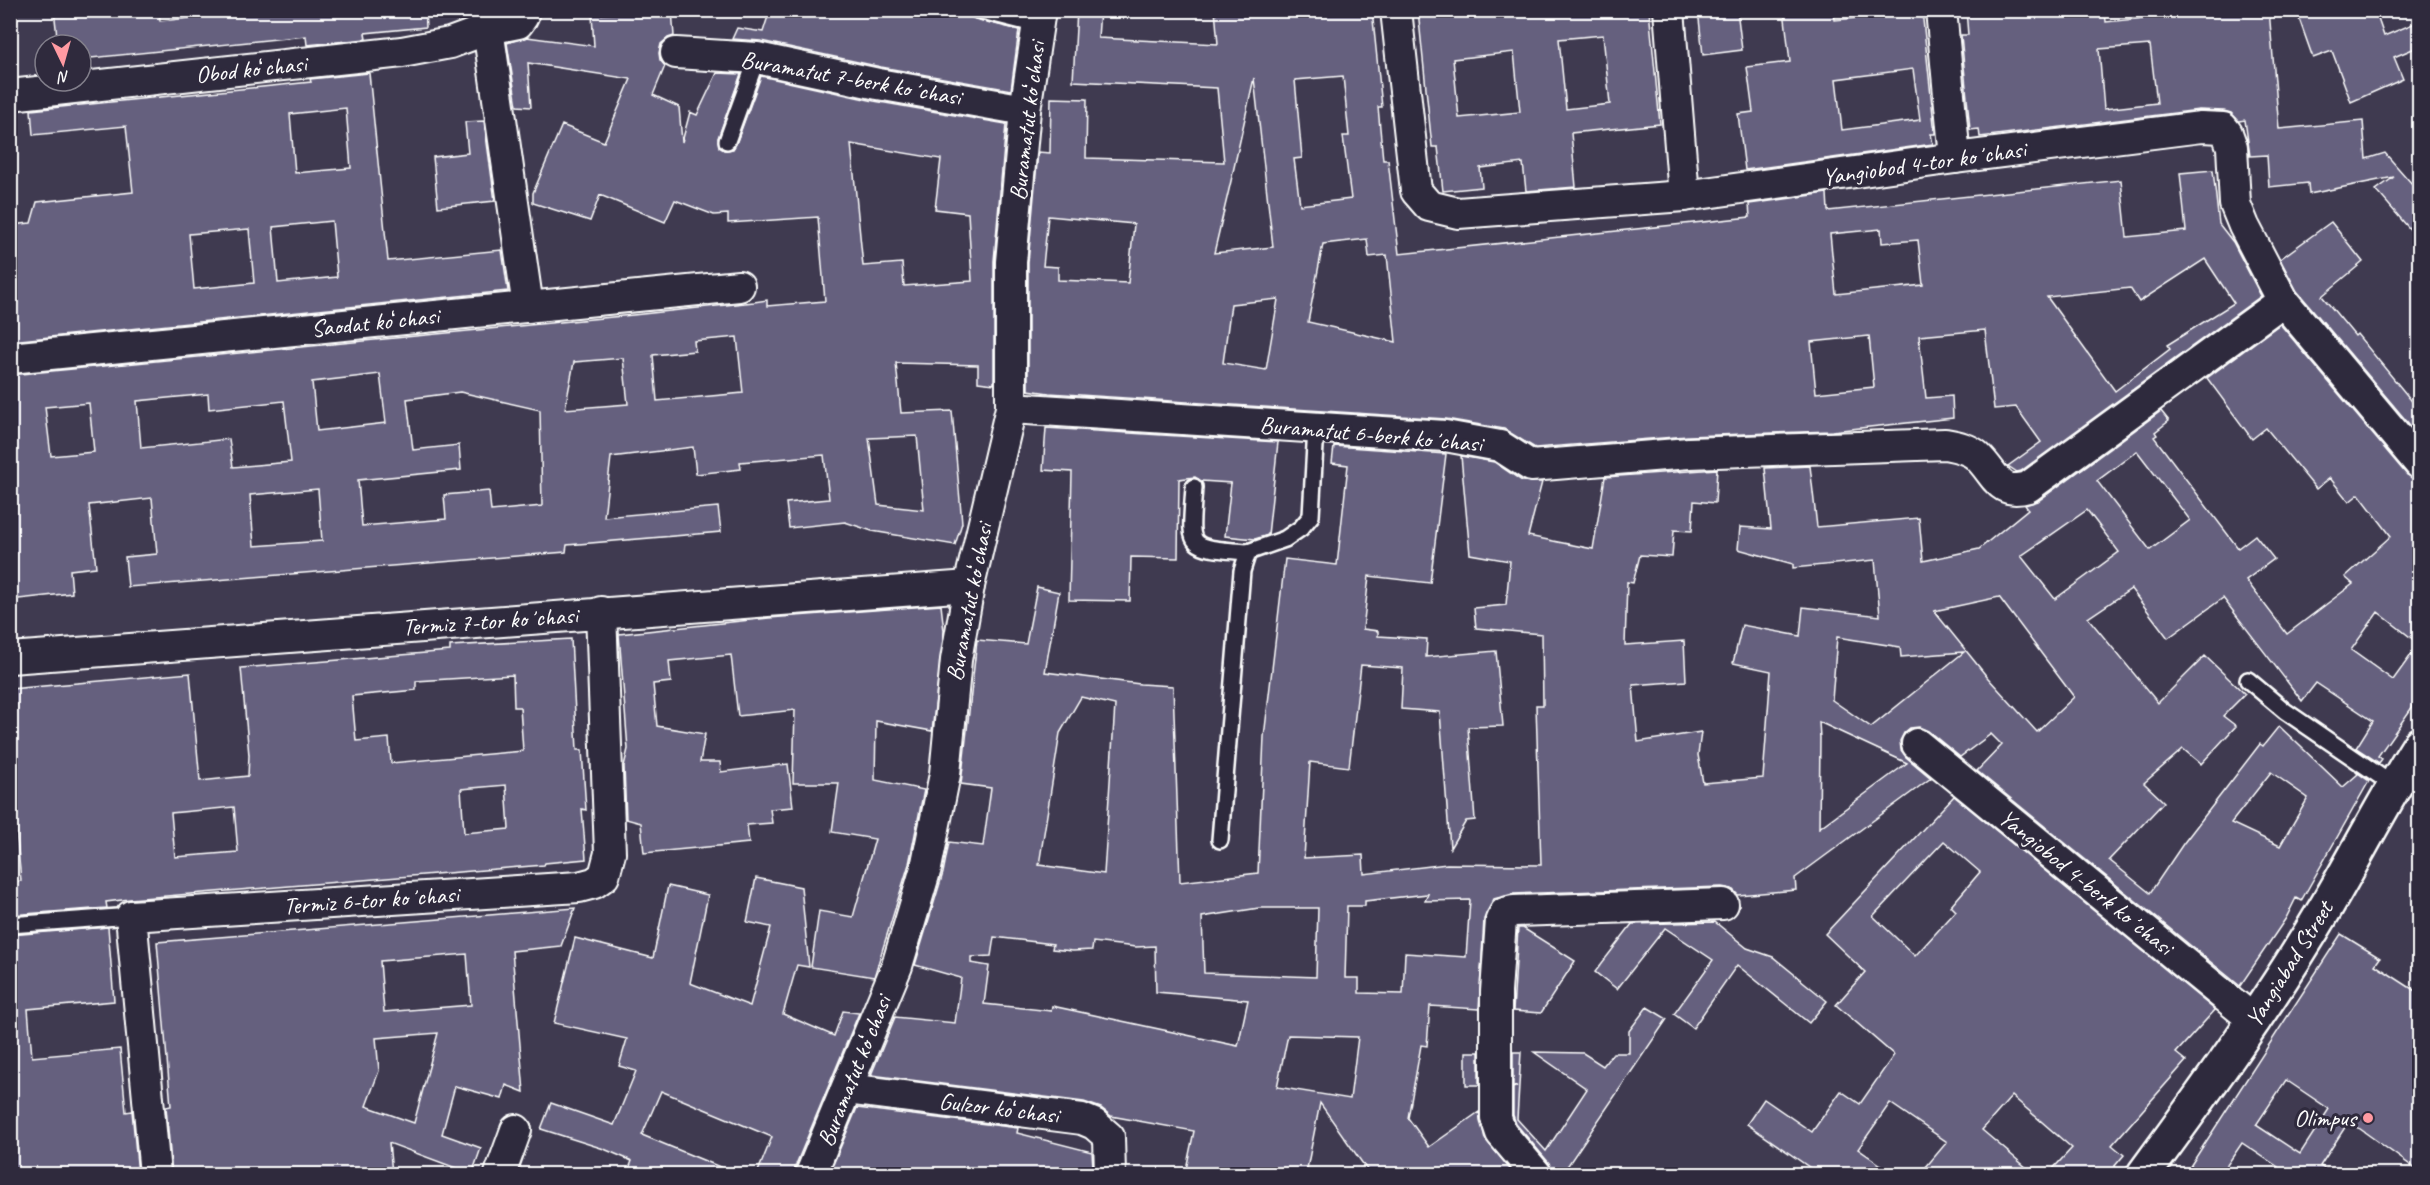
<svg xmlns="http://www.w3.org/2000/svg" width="2430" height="1185" font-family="Caveat,sans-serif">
  <rect width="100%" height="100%" fill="#3f3a50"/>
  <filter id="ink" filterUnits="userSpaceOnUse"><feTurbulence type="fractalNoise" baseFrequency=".0167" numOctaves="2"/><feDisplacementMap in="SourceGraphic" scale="12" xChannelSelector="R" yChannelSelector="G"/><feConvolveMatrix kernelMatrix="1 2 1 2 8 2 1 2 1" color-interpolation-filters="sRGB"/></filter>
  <g filter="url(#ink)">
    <!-- building -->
    <g fill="#65607e" stroke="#fff" stroke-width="1.5" fill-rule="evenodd">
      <polygon points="54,10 159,10 160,21 231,14 231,10 425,10 426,27 365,33 366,39 307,45 306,36 81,59 81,45 58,45"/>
      <path d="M 672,10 L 674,36 L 668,38 L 661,44 L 659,53 L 660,60 L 665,66 L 653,95 L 679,107 L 682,142 L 690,112 L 697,115 L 717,73 L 741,74 L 718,138 L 719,147 L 724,150 L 733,149 L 736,144 L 761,76 L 874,101 L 1006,124 L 994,261 L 994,384 L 978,382 L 978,365 L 896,363 L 901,413 L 952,411 L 962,523 L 955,545 L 872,531 L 845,522 L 789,528 L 786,503 L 829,499 L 824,455 L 740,462 L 741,469 L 696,474 L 693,447 L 611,457 L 604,517 L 718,507 L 721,532 L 567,545 L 566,552 L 128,587 L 125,557 L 157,554 L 152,498 L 89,505 L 96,567 L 70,570 L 72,593 L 10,600 L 10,375 L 633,315 L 754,302 L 767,300 L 767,306 L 825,301 L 818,217 L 728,223 L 728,214 L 714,215 L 675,200 L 665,222 L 600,195 L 590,221 L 533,203 L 533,193 L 562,125 L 604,142 L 631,79 L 528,63 L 531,107 L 517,106 L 507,43 L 527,37 L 594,46 L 592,15 ZM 851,144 L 941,159 L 935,209 L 968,213 L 972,281 L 904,286 L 902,263 L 863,266 ZM 737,337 L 743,393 L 657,401 L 653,355 L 695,351 L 694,341 ZM 623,358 L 628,404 L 565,409 L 574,362 ZM 380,374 L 386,423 L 317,431 L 312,382 ZM 460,392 L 540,410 L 542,506 L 491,511 L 489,491 L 444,495 L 446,519 L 362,526 L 358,480 L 461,470 L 459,445 L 413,450 L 407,399 ZM 208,394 L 209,409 L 284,401 L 291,462 L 233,467 L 229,439 L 141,448 L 137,401 ZM 89,403 L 94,452 L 51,456 L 45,407 ZM 917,436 L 924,510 L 878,505 L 869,438 ZM 318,489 L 322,541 L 254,546 L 250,495 Z"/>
      <polygon points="770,10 969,10 971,17 975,19 1019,30 1011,90 881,67 761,41 732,39 737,28 763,32"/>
      <path d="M 1077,10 L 1100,10 L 1098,38 L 1218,44 L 1215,10 L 1372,10 L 1382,107 L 1378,107 L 1383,160 L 1388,160 L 1399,254 L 1750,217 L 1749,204 L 1827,193 L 1828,211 L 2121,180 L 2127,237 L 2186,231 L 2180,173 L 2213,170 L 2219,224 L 2233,242 L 2261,296 L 2021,471 L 2017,472 L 2008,466 L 2041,442 L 2016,407 L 1994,409 L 1985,330 L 1919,336 L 1926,398 L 1952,396 L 1953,418 L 1832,431 L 1688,436 L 1535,448 L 1504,429 L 1446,419 L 1049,393 L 1028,390 L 1028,263 L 1038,152 L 1050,153 L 1051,98 L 1087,99 L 1086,158 L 1224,162 L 1217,88 L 1073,81 ZM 1343,76 L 1349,136 L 1343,136 L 1351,199 L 1300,205 L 1294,159 L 1302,158 L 1295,80 ZM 1254,78 L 1273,247 L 1214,253 L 1231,181 ZM 1048,216 L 1134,224 L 1128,283 L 1058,280 L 1058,267 L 1043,266 ZM 1881,229 L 1882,243 L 1918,240 L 1923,285 L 1836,294 L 1830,234 ZM 1367,239 L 1369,257 L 1387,255 L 1396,342 L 1308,322 L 1323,244 ZM 2205,259 L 2234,303 L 2167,345 L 2170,349 L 2115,391 L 2047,297 L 2130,288 L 2139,302 ZM 1278,299 L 1266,370 L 1223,363 L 1231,304 ZM 1869,336 L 1874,387 L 1816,393 L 1811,342 Z"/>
      <path d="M 1418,10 L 1649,10 L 1660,124 L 1571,133 L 1576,187 L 1526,191 L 1523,163 L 1480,168 L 1482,187 L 1443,191 L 1438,147 L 1432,147 ZM 1603,35 L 1610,104 L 1566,109 L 1559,39 ZM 1514,52 L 1520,112 L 1459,118 L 1453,59 Z"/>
      <polygon points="1698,10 1737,10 1742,50 1703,55"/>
      <path d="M 1784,10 L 1833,10 L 1834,20 L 1891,15 L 1891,10 L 1922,10 L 1935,134 L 1931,134 L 1933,144 L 1745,170 L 1738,114 L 1753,112 L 1747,67 L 1790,62 ZM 1913,69 L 1920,120 L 1842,130 L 1836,79 Z"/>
      <path d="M 1966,10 L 1991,10 L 1991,13 L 2020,10 L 2105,10 L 2106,22 L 2192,13 L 2192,10 L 2269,10 L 2279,129 L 2363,121 L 2366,159 L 2385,153 L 2420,193 L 2420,241 L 2376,190 L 2394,177 L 2309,194 L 2308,183 L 2269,187 L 2267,155 L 2250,156 L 2245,120 L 2239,121 L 2231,113 L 2224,111 L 2199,110 L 1980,137 L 1979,129 L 1970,130 L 1961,35 L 1968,35 ZM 2150,45 L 2157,103 L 2104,109 L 2099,49 Z"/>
      <polygon points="2296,10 2375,10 2384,36 2420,21 2420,46 2394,57 2403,79 2351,102 2332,51 2313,58"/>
      <path d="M 369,73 L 388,261 L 502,250 L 508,291 L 10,341 L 10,225 L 31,223 L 37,202 L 133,192 L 126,126 L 33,135 L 31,110 L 311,82 L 310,79 ZM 346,108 L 351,168 L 295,173 L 290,114 ZM 332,221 L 337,277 L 278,283 L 273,227 ZM 249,229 L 254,283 L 194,289 L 189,234 Z"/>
      <polygon points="484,121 495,201 438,207 433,157 468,153 465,122"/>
      <polygon points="2331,222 2363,262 2322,296 2355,336 2357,334 2420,411 2420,437 2297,291 2280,259"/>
      <path d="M 2280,324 L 2407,475 L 2420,481 L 2420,696 L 2378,756 L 2382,759 L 2379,763 L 2356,748 L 2373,721 L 2316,683 L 2302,701 L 2223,598 L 2168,638 L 2131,589 L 2088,618 L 2158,703 L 2205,656 L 2245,694 L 2223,716 L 2236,726 L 2201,764 L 2183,749 L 2144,783 L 2164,802 L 2109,860 L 2150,893 L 2183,844 L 2260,744 L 2263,746 L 2279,726 L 2343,787 L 2358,774 L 2355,771 L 2369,781 L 2301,901 L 2296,898 L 2286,918 L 2240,986 L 1977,771 L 2002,745 L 1991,734 L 1960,757 L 1928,731 L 1919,727 L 1910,728 L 1904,733 L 1900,741 L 1901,750 L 1906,757 L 1931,778 L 1795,878 L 1796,890 L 1738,895 L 1732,889 L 1722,887 L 1513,894 L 1494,899 L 1484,919 L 1479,1009 L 1430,1006 L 1427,1046 L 1421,1045 L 1408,1118 L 1429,1147 L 1479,1112 L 1485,1139 L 1514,1174 L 1370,1174 L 1320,1103 L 1306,1174 L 1185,1174 L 1194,1131 L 1111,1116 L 1101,1108 L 1084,1102 L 871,1075 L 895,1017 L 955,1023 L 961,978 L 915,965 L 943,873 L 949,842 L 983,846 L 991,788 L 961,784 L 977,640 L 1026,644 L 1037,587 L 1059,592 L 1045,672 L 1140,684 L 1173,686 L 1180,882 L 1258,873 L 1264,737 L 1285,559 L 1337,565 L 1348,465 L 1332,463 L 1334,446 L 1446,454 L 1430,583 L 1369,576 L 1363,629 L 1378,631 L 1378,636 L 1427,639 L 1426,657 L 1496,651 L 1503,726 L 1468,727 L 1475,820 L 1466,821 L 1450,848 L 1440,712 L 1401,709 L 1403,668 L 1361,665 L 1349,767 L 1310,762 L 1304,858 L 1363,855 L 1364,874 L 1447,864 L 1541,865 L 1536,705 L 1543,705 L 1542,634 L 1476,628 L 1474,608 L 1506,605 L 1510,561 L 1470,554 L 1461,456 L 1494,462 L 1522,481 L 1542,482 L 1528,536 L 1593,549 L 1605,477 L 1717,469 L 1715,503 L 1694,501 L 1692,531 L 1674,530 L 1672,557 L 1640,555 L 1633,583 L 1627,582 L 1625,645 L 1684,641 L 1686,681 L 1633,685 L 1638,742 L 1701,732 L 1698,755 L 1703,783 L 1763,778 L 1771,671 L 1733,663 L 1742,625 L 1800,636 L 1803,607 L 1880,616 L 1875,560 L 1793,568 L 1793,564 L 1738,549 L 1740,527 L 1771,529 L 1765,468 L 1810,466 L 1817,527 L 1919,518 L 1923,561 L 1979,549 L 2028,509 L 2025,505 L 2038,501 L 2161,411 L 2169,421 L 2155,432 L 2157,435 L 2154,437 L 2238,548 L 2255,535 L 2274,559 L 2246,580 L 2287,634 L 2353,584 L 2345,577 L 2391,536 L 2359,494 L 2349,502 L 2330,478 L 2316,489 L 2266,428 L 2252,439 L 2207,378 ZM 2137,451 L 2190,520 L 2150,550 L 2097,481 ZM 2087,510 L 2119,552 L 2055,599 L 2021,556 ZM 1999,597 L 2074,697 L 2037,732 L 1988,678 L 1934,611 ZM 2378,612 L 2419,644 L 2393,680 L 2351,650 ZM 1837,637 L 1900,647 L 1901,657 L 1964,652 L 1871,727 L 1832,700 ZM 1081,697 L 1115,705 L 1104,874 L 1039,865 L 1060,733 ZM 1819,722 L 1907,763 L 1819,828 L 1820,738 ZM 2271,772 L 2308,798 L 2280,846 L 2231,823 ZM 1428,894 L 1425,901 L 1470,900 L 1466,957 L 1405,953 L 1403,994 L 1359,993 L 1359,978 L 1345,978 L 1347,906 L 1365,906 L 1365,901 ZM 1259,908 L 1318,908 L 1316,977 L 1204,973 L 1202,917 ZM 994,937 L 1053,944 L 1052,949 L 1073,951 L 1092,950 L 1093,942 L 1136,947 L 1155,946 L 1156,992 L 1248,1000 L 1238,1046 L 1052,1006 L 1051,1011 L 984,1004 L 989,966 L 971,963 L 971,957 L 991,956 ZM 1288,1035 L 1358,1037 L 1350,1099 L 1277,1087 Z"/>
      <polygon points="1046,428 1278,442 1268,535 1255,539 1225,536 1231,483 1201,481 1195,477 1179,479 1178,558 1131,557 1130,601 1069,600 1072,472 1043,470"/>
      <polygon points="941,605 944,631 932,731 876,721 875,780 924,790 909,864 874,977 811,967 819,911 853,917 875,839 832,832 839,783 793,783 795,710 738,716 731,655 669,661 671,682 653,684 657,726 705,734 700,762 720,762 721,772 788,764 793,807 770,809 772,823 747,825 749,843 644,853 641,823 626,819 624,766 628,749 619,634 769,618"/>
      <path d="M 571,639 L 577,750 L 582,750 L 586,810 L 582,809 L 586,859 L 545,863 L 544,865 L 130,899 L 106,902 L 107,908 L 10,915 L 10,882 L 21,881 L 16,828 L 10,829 L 10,689 L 190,673 L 200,781 L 248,776 L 249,755 L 241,668 L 450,651 L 450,646 ZM 513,675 L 514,707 L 520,707 L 523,751 L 391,763 L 389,738 L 356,741 L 352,696 L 416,690 L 416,681 ZM 506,785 L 509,829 L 464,833 L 461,789 ZM 234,807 L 238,852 L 175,857 L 171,813 Z"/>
      <path d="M 1954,796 L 2215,1010 L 2176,1053 L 2186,1061 L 2112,1145 L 2124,1155 L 2108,1174 L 2048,1174 L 2072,1148 L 2012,1096 L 1982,1130 L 2034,1174 L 1920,1174 L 1947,1142 L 1890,1103 L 1858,1149 L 1894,1174 L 1819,1174 L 1747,1124 L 1764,1099 L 1812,1132 L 1841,1091 L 1860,1104 L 1894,1055 L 1836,1005 L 1865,972 L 1825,934 ZM 1944,841 L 1980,872 L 1951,906 L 1956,911 L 1915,956 L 1873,916 Z"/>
      <polygon points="756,878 801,887 809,967 797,965 783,1014 834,1036 843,1011 859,1013 795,1167 794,1174 757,1174 772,1137 661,1091 642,1135 737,1174 627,1174 632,1161 604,1149 541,1129 551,1103 614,1125 636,1071 619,1066 627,1039 554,1023 575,938 653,958 668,886 708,895 690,983 750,1006 771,927 747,922"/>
      <path d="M 575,908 L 561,946 L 512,951 L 524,1092 L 506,1085 L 502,1099 L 455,1086 L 442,1134 L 481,1148 L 472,1174 L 389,1143 L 392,1173 L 172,1174 L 166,1107 L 171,1106 L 157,942 ZM 467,954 L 471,1005 L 384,1012 L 380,961 ZM 438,1033 L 414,1123 L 366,1106 L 379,1071 L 376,1038 Z"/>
      <polygon points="1715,922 1747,948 1773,957 1827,1001 1809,1023 1737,965 1693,1028 1674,1014 1713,960 1665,928 1617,989 1595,972 1632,924"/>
      <polygon points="108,927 114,1001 28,1009 32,1057 120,1049 126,1112 132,1111 138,1174 10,1174 10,935"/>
      <polygon points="1518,928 1523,928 1575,961 1541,1013 1513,1011"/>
      <path d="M 2341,934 L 2380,958 L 2375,965 L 2420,994 L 2420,1172 L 2349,1121 L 2320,1166 L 2333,1174 L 2273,1174 L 2278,1167 L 2242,1143 L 2221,1174 L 2185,1174 ZM 2286,1080 L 2329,1109 L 2300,1154 L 2256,1125 Z"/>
      <polygon points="1647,1007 1667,1019 1564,1171 1568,1174 1553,1174 1549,1163 1516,1124 1513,1115 1513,1088 1517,1086 1513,1086 1513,1052 1521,1052 1517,1119 1546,1151 1587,1089 1534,1052 1583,1053 1603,1066 1613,1053 1629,1053 1629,1031"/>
      <rect x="1466" y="1052" width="13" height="33"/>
      <polygon points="857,1108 1018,1128 1017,1133 1092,1152 1093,1167 1090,1174 829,1174"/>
    </g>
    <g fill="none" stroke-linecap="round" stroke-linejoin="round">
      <defs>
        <g id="lane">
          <polyline points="978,10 1038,25"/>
          <polyline points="727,141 757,58"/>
          <path d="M 1194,487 C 1190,549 1184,547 1248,552"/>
          <polyline points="2248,680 2285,711 2393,785"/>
          <polyline points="1220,840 1242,571 1248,552 1285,539 1301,528 1311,516 1316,428"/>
          <polyline points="10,925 131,916"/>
        </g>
        <g id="street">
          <polyline points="1396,10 1416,191 1429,206 1458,213 1684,196 1955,158 2201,127 2223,128 2227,133 2232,147 2235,204 2244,226 2283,301 2420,464"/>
          <polyline points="1669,10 1684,196"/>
          <polyline points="1941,10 1955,158"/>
          <polyline points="488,29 528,307"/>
          <polyline points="676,53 757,58 878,84 1025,110"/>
          <polyline points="10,95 402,52 450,43 488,29 518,23 523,16 522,10"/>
          <polyline points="10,358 739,286"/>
          <path d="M 1011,408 L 1445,436 L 1500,446 L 1531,466 L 1689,453 L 1945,444 C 1955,446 1968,448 1976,455 C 1996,473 1997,496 2028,487 L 2283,301"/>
          <polyline points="10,658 969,586"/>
          <polyline points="1917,744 2255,1021"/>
          <polyline points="847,1089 1082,1119 1094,1124 1109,1137 1110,1174"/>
          <polyline points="155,1174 131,916 579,887 594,883 604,876 610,853 601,612"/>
          <polyline points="500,1174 516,1130"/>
          <polyline points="811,1174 897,966 926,868 945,774 956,660 969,586 1011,408 1011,262 1025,110 1040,10"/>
          <polyline points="1536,1174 1501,1133 1496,1118 1496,992 1501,920 1505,913 1514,911 1723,904"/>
        </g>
        <path id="secondary" d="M 2144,1174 C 2208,1087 2271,1000 2326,907 C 2358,853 2386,797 2420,744"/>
      </defs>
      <!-- lane casing -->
      <use href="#lane" stroke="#fff" stroke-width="20"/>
      <!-- street casing -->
      <use href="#street" stroke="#fff" stroke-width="34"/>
      <!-- secondary casing -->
      <use href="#secondary" stroke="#fff" stroke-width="38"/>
      <!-- lane -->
      <use href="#lane" stroke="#2f2a3d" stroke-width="15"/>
      <!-- street -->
      <use href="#street" stroke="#2f2a3d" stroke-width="30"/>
      <!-- secondary -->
      <use href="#secondary" stroke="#2f2a3d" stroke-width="33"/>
    </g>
  </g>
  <!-- markers -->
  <circle fill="#ff9aa2" stroke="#2f2a3d" stroke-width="2" cx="2368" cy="1118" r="6"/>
  <g text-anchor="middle" stroke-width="6" stroke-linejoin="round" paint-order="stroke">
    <!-- street labels -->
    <g font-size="24" fill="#fff" stroke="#2f2a3d">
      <text transform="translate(251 69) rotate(-6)" y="8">Obod koʻchasi</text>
      <text transform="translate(851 78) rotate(10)" y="8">Buramatut 7-berk koʼchasi</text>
      <text transform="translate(1027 121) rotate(-83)" y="8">Buramatut koʻchasi</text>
      <text transform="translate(1924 163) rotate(-8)" y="8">Yangiobod 4-tor koʼchasi</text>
      <text transform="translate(375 322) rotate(-6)" y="8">Saodat koʻchasi</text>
      <text transform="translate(1371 434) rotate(5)" y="8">Buramatut 6-berk koʼchasi</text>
      <text transform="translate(969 602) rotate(-79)" y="8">Buramatut koʻchasi</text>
      <text transform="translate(490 621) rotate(-4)" y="8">Termiz 7-tor koʼchasi</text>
      <text transform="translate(2086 882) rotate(39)" y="8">Yangiobod 4-berk koʼchasi</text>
      <text transform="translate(371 900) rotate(-4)" y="8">Termiz 6-tor koʼchasi</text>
      <text transform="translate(2289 964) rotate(-58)" y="8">Yangiabad Street</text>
      <text transform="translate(854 1071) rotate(-68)" y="8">Buramatut koʻchasi</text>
      <text transform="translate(999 1108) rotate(7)" y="8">Gulzor koʻchasi</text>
    </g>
    <!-- poi labels -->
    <g font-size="24" fill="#fff" stroke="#2f2a3d" text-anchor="end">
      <text x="2356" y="1126">Olimpus</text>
    </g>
  </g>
  <!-- margin -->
  <rect width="2430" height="1185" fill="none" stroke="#2f2a3d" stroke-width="36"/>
  <rect x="18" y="18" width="2394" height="1149" fill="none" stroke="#fff" stroke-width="2" filter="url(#ink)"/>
  <!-- north arrow -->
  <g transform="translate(63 63) rotate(175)"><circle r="28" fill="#2f2a3d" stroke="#827f8b" stroke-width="1.5"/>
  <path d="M0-4.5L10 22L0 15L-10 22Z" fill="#ff9aa2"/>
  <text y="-9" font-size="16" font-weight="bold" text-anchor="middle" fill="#ffffff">N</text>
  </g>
</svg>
